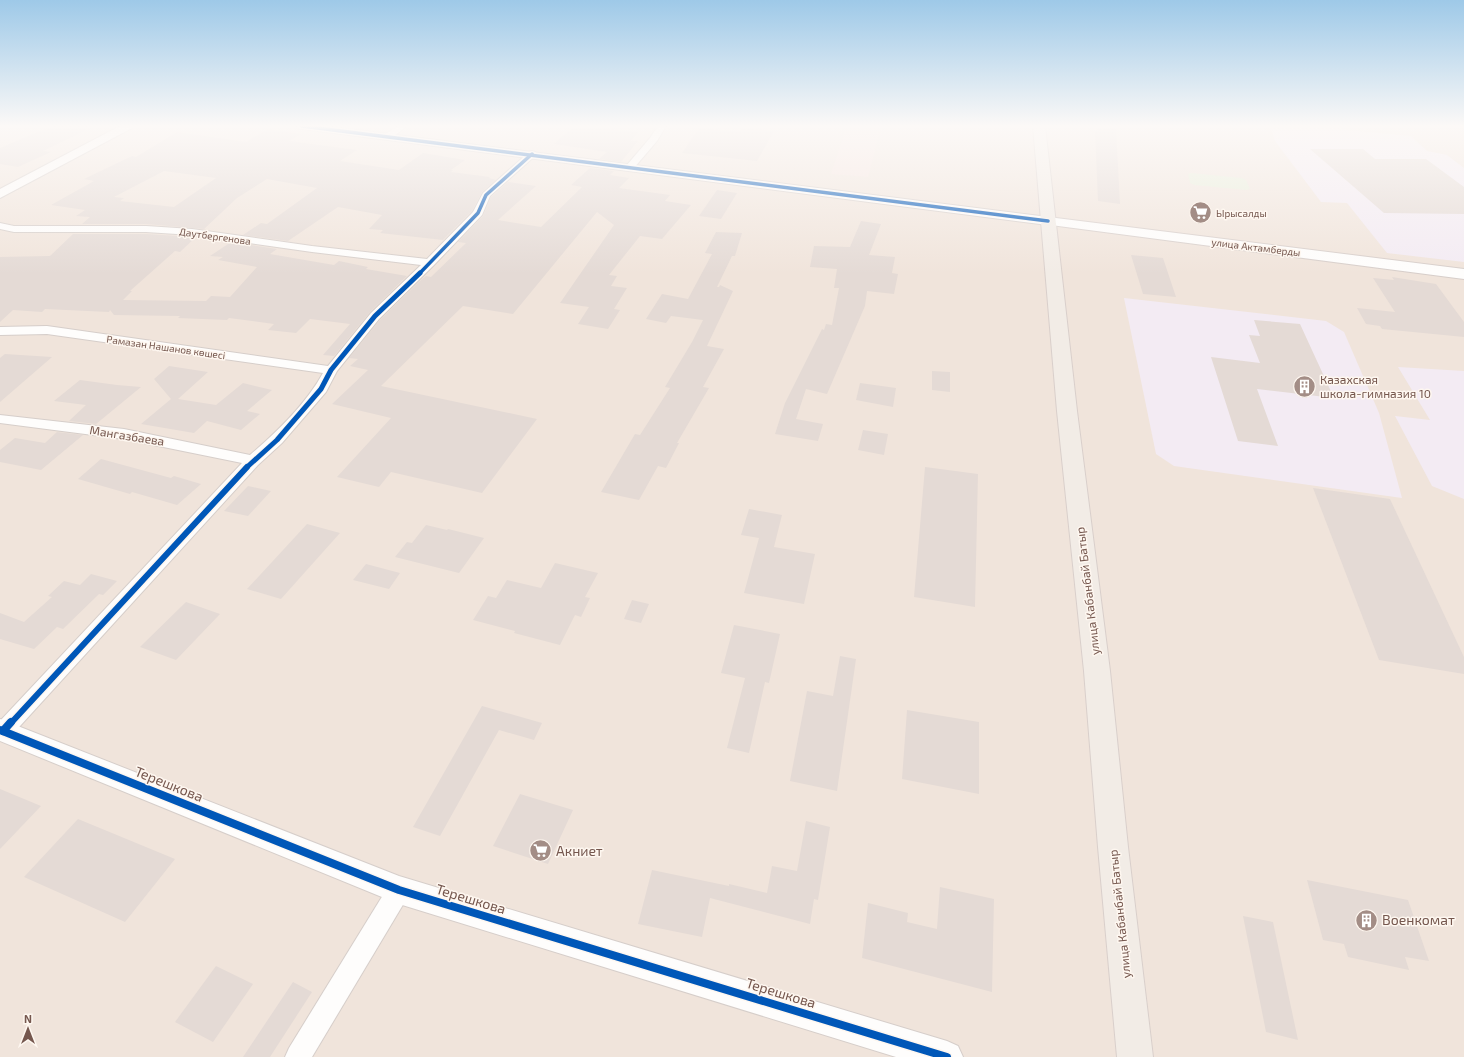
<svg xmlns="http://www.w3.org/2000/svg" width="1464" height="1057" font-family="'Exo 2',sans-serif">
  <rect width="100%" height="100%" fill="#f8f2ed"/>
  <!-- residential -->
  <rect fill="#f0e4db" x="0" y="126" width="1464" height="931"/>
  <!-- commercial -->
  <polygon fill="#f5e4df" points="847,126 881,126 868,177 831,174"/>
  <!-- education -->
  <g fill="#f3ebf3">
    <polygon points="1270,126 1337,126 1347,130 1411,136 1427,151 1447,155 1464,168 1464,262 1387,253 1347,203 1321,202 1275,141"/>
    <polygon points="1124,298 1326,321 1344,332 1379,413 1402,498 1174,466 1156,454"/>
    <polygon points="1398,367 1464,371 1464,499 1432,486 1395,416 1430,420"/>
  </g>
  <!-- green -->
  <polygon fill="#e7edd9" points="1191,173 1242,178 1246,180 1250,189 1246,190 1194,185 1190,183 1188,174"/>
  <!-- building -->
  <g fill="#e4dad5" fill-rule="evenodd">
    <polygon points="52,126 95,126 43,151 51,152 18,167 0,164 0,148"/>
    <polygon points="574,126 638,132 631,141 638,141 621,162 599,159 607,152 554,144"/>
    <polygon points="699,128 740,132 742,128 774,131 757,161 682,153"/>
    <polygon points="1098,128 1116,129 1120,204 1098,201 1095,131 1098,131"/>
    <path d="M 268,129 L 301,134 L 289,141 L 357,150 L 340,161 L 399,170 L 423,153 L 465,160 L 451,170 L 453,170 L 451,172 L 490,177 L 489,178 L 496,180 L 482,192 L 472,211 L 443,240 L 380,233 L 383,230 L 369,229 L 382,215 L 338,207 L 288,241 L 243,235 L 261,223 L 267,224 L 317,188 L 267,179 L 237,198 L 204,229 L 146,224 L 82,224 L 90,217 L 76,216 L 85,210 L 51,205 L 94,181 L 84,179 L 132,156 L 136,157 L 177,132 L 246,142 ZM 164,171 L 216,178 L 174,207 L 120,201 L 124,198 L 114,197 Z"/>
    <polygon points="1310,149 1363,149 1375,159 1426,159 1464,187 1464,214 1384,213"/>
    <polygon points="590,168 614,171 610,175 629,178 619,188 670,195 665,201 691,205 662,239 640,236 609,275 617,276 611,286 627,288 614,309 620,310 608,329 578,324 589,307 560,303 614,225 597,212 513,314 463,306 381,386 537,419 482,493 391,472 379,487 337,477 391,418 332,404 368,370 350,366 358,359 349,358 380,320 422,279 426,276 431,277 466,243 458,242 483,216 491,197 508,182 536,186 498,220 541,227 582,187 571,185"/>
    <polygon points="717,190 737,193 721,219 699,216"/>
    <polygon points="861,221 881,224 869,255 895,257 892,273 898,274 894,294 867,291 865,306 827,394 806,389 796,419 823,424 818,441 775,434 785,403 822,329 824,330 826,324 832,325 839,288 834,288 837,269 810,267 814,246 850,247"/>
    <polygon points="716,232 742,233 735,256 732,256 717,287 719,287 720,285 733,291 707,346 724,349 703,387 709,388 677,443 679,443 666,468 658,466 639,500 601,492 635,434 640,435 670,388 665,387 692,342 703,320 671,316 666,323 646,319 662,294 688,299 712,254 705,253"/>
    <polygon points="73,234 146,234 196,237 180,252 175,251 130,291 132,291 123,300 206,301 211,296 230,297 257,267 218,260 223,257 210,256 231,242 277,249 270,254 334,265 339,261 368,267 366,269 407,276 370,312 334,356 323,355 350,324 310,319 296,333 268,330 274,324 229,318 227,320 178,318 180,316 114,315 110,310 109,312 45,309 42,312 13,310 0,322 0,257 50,256"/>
    <polygon points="1131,255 1163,258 1176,297 1143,294"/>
    <polygon points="1392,277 1436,284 1464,322 1464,337 1382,329 1380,326 1366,324 1357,308 1395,312 1373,278 1394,280"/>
    <polygon points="1254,320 1300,324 1334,398 1257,389 1278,446 1238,441 1211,357 1260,363 1249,335 1260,336"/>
    <polygon points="5,354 52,357 0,402 0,358"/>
    <polygon points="169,366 208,372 178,399 216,405 243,383 272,390 247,411 260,414 241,430 207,421 194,433 141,424 171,399 154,379"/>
    <polygon points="932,371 950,372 950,392 932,390"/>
    <polygon points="80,380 117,385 141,387 96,424 69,421 86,405 54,401"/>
    <polygon points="860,383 896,388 893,407 856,400"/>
    <polygon points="863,430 888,434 884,455 858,450"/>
    <polygon points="57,432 83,435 41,470 0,462 0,450 15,438 45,443"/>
    <polygon points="101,459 171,478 174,476 201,484 177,505 132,492 130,494 78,479"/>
    <polygon points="925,467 978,474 975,607 914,597"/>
    <polygon points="248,486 271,491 248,516 224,511"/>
    <polygon points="1313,488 1390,499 1464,657 1464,674 1379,660"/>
    <polygon points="749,509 782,515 774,547 815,554 804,604 744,593 759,538 741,535"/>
    <polygon points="307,524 340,533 281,599 247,589"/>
    <polygon points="426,525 447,530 448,529 484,538 459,573 395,557 407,542 412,543"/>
    <polygon points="555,563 598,573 585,597 590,598 581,617 575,615 560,645 514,633 515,631 473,620 488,596 496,598 507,580 541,588"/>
    <polygon points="366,564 400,573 389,589 353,580"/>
    <polygon points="91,574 117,581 103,595 99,594 63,629 57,627 34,649 0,639 0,613 24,622 52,597 48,596 64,581 80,585"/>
    <polygon points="632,600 649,604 641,623 624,619"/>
    <polygon points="186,602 220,614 176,660 140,647"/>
    <polygon points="734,625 780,634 769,683 765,682 749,753 727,748 745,678 721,673"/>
    <polygon points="840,656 856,659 837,791 790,781 807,691 833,696"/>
    <polygon points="482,706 542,723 534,740 499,730 440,836 413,827"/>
    <polygon points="907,710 979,722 979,794 902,779"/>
    <polygon points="0,789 41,806 0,849"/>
    <polygon points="520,794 573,810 548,864 493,846"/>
    <polygon points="78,819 175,859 125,922 24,877"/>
    <polygon points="806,821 830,827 818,900 814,899 810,924 710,898 702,937 638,924 652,870 729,886 729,884 767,893 772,866 797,871"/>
    <polygon points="1307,880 1408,900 1429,961 1405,957 1409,970 1348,957 1344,944 1323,940"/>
    <polygon points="940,887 994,899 992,992 862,958 868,903 908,913 907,922 937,929"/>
    <polygon points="1243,916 1273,922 1298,1040 1266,1032"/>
    <polygon points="216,966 253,984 213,1042 175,1022"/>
    <polygon points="293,982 312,992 270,1057 243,1057"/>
  </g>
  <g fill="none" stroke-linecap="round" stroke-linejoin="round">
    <defs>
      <g id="minor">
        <polygon points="398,126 407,126 390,139 384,139 383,137 384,135"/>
        <polygon points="658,126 666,126 657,141 633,169 627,169 625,167 627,165 650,138"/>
        <path d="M 532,151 L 535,152 L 537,154 L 535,156 L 490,196 L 482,215 L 434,265 L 379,319 L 337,371 L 326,392 L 282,443 L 258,465 L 10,737 L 3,740 L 0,739 L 0,721 L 242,463 L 124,439 L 0,423 L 0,415 L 124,429 L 250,455 C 277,432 306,404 323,373 L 47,334 L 0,335 L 0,327 L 47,326 L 328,366 L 371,313 L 421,265 L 312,252 L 192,235 L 146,232 L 14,232 L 0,229 L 0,223 L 14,226 L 146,226 L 192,229 L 312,246 L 427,259 L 473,212 L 483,193 L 529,152 Z"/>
        <polygon points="399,879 407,882 410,890 407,898 312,1057 285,1057 289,1048 391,882"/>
      </g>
      <g id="tertiary">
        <polygon points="120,126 133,126 132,128 0,198 0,189"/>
        <polygon points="297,126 326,126 1048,217 1053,218 1054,221 1053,224 1048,225 302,129 298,128"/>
        <polygon points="0,719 399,876 947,1041 958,1046 963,1057 896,1057 399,904 0,741"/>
      </g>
      <polygon id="secondary" points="1048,217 1464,269 1464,279 1043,224 1041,221 1043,218"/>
      <polygon id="primary" points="1033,126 1045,126 1077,411 1110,671 1128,847 1153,1057 1117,1057 1098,847 1084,671 1057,411"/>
    </defs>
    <!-- minor casing -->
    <use href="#minor" stroke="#d6ceca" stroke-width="2"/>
    <!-- tertiary casing -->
    <use href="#tertiary" stroke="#d6ceca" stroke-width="2"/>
    <!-- secondary casing -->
    <use href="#secondary" stroke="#d7ceca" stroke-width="2"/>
    <!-- primary casing -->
    <use href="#primary" stroke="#d9cfcb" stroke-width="2"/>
    <!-- minor -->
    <use href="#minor" fill="#fefdfc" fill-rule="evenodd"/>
    <!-- tertiary -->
    <use href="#tertiary" fill="#fefdfc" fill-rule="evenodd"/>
    <!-- secondary -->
    <use href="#secondary" fill="#fefdfc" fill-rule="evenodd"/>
    <!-- primary -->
    <use href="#primary" fill="#f2ece6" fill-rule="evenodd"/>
    <defs>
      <g id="cycleway-far3">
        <polyline points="302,126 1048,221"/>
        <polyline points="419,274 478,213 486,195 532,154"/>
      </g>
      <polyline id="cycleway-far2" points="246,468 277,440 321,389 331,370 375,316 420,273"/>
      <polyline id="cycleway-far1" points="11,723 247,467"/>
      <g id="cycleway">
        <polyline points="0,730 399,890 947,1057"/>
        <polyline points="3,731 11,722"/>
      </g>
    </defs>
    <!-- cycleway-far3 casing -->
    <use href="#cycleway-far3" stroke="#fef7f0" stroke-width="5"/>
    <!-- cycleway-far2 casing -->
    <use href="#cycleway-far2" stroke="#fef7f0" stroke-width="7"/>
    <!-- cycleway-far1 casing -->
    <use href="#cycleway-far1" stroke="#fef7f0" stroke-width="9"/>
    <!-- cycleway casing -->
    <use href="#cycleway" stroke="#fef7f0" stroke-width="11"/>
    <!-- cycleway-far3 -->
    <use href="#cycleway-far3" stroke="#0057b8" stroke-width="3.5"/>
    <!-- cycleway-far2 -->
    <use href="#cycleway-far2" stroke="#0057b8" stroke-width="5"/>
    <!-- cycleway-far1 -->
    <use href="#cycleway-far1" stroke="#0057b8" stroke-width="6"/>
    <!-- cycleway -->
    <use href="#cycleway" stroke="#0057b8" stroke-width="8"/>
  </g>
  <!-- sky -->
  <linearGradient id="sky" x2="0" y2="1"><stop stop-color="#9ec9e8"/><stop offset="0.46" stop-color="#fcf9f7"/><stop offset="1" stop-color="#fcf9f7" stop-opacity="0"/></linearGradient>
  <rect width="1464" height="274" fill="url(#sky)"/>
  <!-- icons -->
  <defs>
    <symbol id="supermarket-disc" viewBox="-11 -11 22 22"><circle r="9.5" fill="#a38d86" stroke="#fef7f0"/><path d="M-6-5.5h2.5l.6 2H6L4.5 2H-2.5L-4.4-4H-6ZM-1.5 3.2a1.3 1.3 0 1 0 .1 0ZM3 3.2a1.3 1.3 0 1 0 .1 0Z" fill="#fff"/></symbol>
    <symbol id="building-disc" viewBox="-11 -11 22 22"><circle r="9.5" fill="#a38d86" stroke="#fef7f0"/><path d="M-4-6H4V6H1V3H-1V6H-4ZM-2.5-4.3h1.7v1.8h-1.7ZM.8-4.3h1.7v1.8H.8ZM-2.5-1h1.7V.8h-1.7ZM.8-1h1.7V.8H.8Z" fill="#fff"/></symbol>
  </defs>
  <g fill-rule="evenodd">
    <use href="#supermarket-disc" x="1188" y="200" width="25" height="25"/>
    <use href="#building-disc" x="1292" y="374" width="25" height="25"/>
    <use href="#supermarket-disc" x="528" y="838" width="25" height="25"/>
    <use href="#building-disc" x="1354" y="908" width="25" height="25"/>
  </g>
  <g text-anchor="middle" stroke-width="3" stroke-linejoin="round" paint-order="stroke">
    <!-- far-poi labels -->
    <g font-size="10" fill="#75574e" stroke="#fef7f0" text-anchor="start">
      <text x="1216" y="217">Ырысалды</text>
    </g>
    <!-- far-street labels -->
    <g font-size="10" fill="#75574e" stroke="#fef7f0">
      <text transform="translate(215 236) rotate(8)" y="4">Даутбергенова</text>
      <text transform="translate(1256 247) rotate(7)" y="4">улица Актамберды</text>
      <text transform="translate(166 347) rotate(8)" y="4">Рамазан Нашанов көшесі</text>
    </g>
    <!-- poi labels -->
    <g font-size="12" fill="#75574e" stroke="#fef7f0" text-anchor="start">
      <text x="1320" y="384">Казахская<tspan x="1320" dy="14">школа-гимназия 10</tspan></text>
    </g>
    <!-- street labels -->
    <g font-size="12" fill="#75574e" stroke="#fef7f0">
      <text transform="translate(127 436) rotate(9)" y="4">Мангазбаева</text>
      <text transform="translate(1088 591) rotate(-97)" y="4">улица Кабанбай Батыр</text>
      <text transform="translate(1120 914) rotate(-96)" y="4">улица Кабанбай Батыр</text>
    </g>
    <!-- near-street labels -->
    <g font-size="14" fill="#75574e" stroke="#fef7f0">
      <text transform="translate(169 784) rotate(22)" y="5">Терешкова</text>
      <text transform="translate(471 899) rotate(17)" y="5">Терешкова</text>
      <text transform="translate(781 993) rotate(17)" y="5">Терешкова</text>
    </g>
    <!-- near-poi labels -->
    <g font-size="14" fill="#75574e" stroke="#fef7f0" text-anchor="start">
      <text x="556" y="856">Акниет</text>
      <text x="1382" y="925">Военкомат</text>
    </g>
  </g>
  <!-- north arrow -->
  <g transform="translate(28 1029)" stroke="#fef7f0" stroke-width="3" paint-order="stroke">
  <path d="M0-3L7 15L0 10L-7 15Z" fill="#75574e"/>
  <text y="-6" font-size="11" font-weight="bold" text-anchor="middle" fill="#75574e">N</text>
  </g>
</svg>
